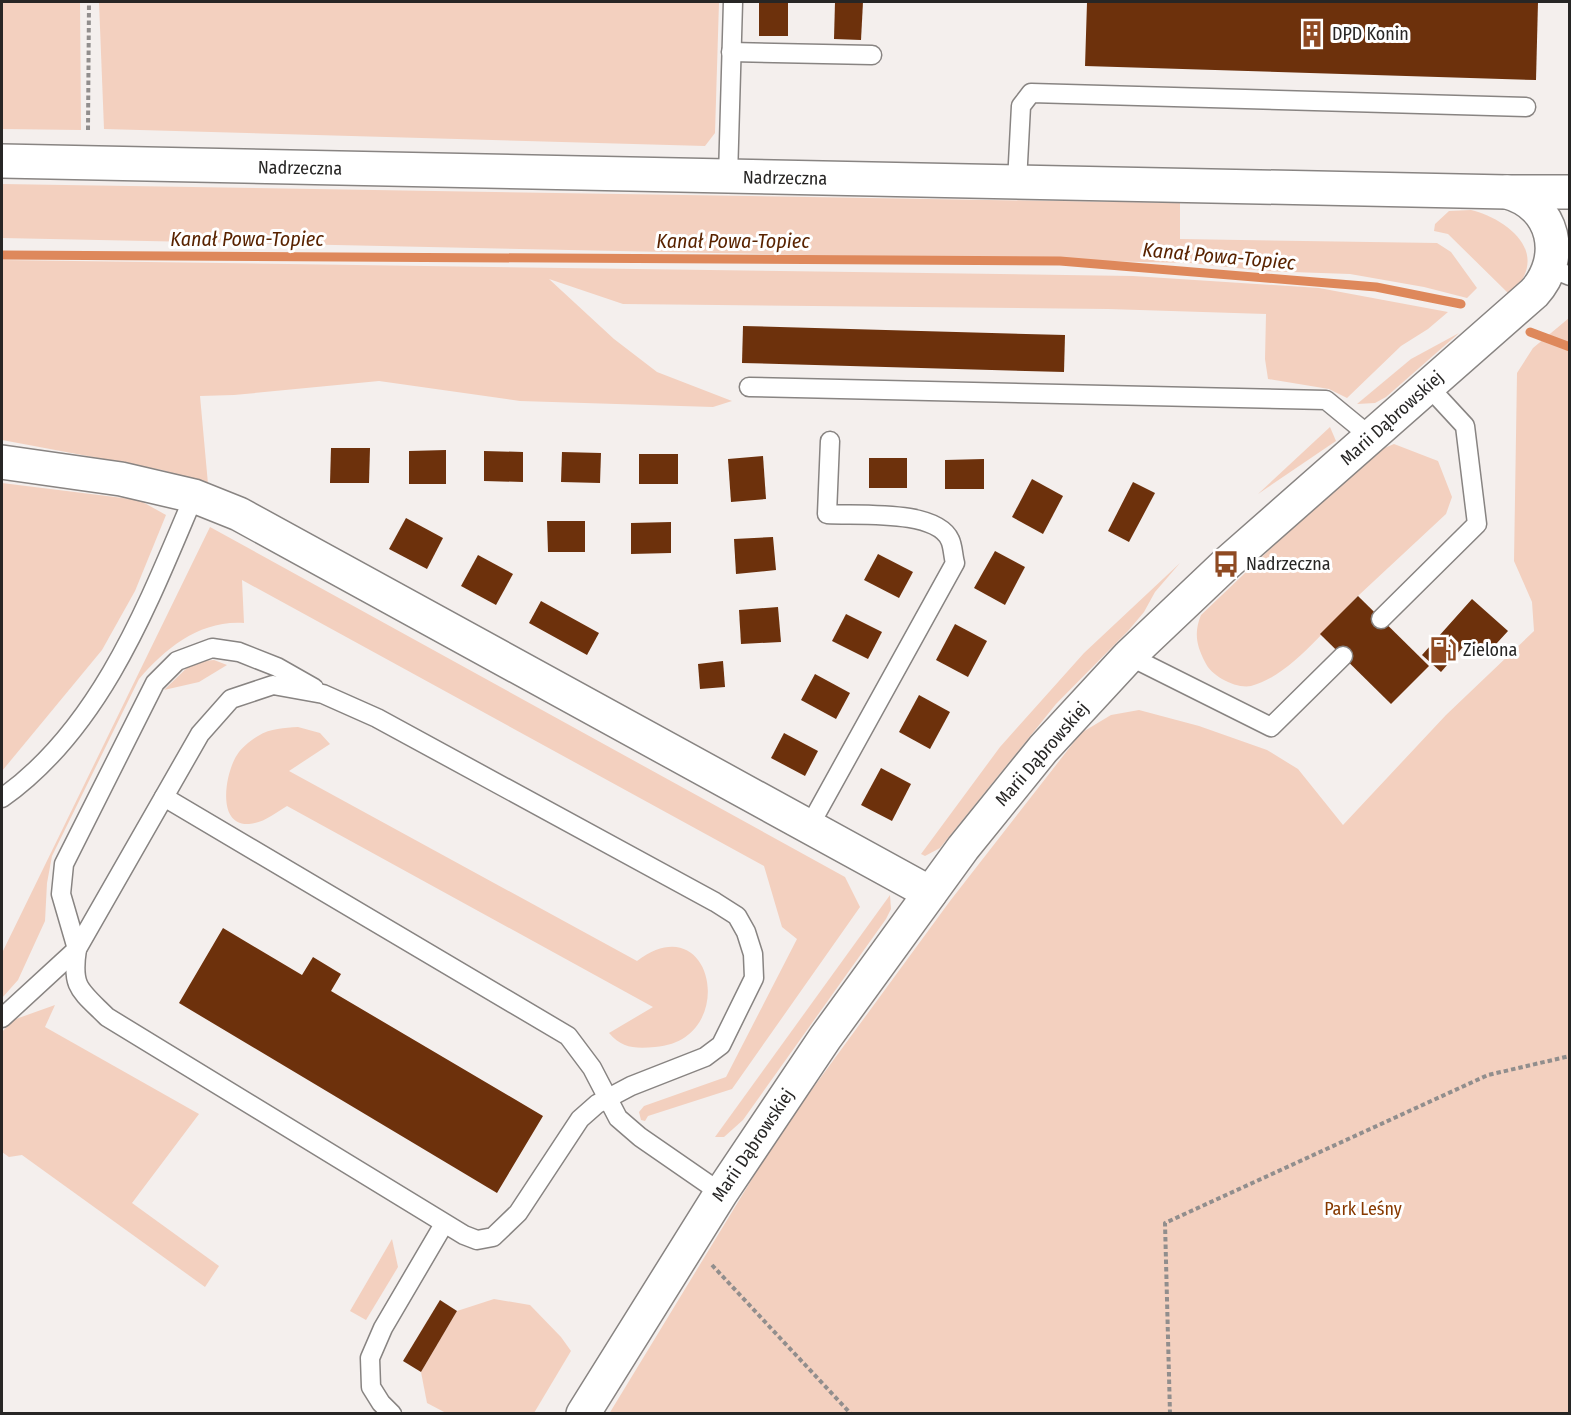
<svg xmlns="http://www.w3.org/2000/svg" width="1571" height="1415" font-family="'Fira Sans Condensed',sans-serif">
  <rect width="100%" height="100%" fill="#f4efed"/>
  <!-- green -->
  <g fill="#f3d0bf">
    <polygon points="2,2 80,2 81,130 2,129"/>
    <polygon points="99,2 719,2 715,133 705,146 104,129"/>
    <polygon points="2,184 1180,203 1180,239 1437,243 1451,252 1477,288 1467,298 1424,287 1350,274 1264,271 1190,263 2,238"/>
    <path d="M 1471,210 C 1500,217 1543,244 1522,280 C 1519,285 1512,289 1508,293 L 1448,234 L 1434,231 L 1435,224 L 1449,211 Z"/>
    <polygon points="2,260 1133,276 1319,288 1448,312 1428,329 1401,346 1347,398 1329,389 1268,379 1265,359 1266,314 1108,309 623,304 549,279 614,339 657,372 732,401 713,407 520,401 379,381 234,395 200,396 208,484 162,470 2,440"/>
    <polygon points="1569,318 1569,1413 609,1414 780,1133 950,901 1081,733 1111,715 1139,710 1199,726 1267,750 1298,769 1343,825 1446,715 1534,631 1532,602 1514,561 1517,373 1533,348"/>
    <polygon points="1459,333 1386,397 1375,403 1357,404 1411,359"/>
    <polygon points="1330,427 1336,441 1258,494"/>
    <path d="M 1394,444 L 1438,461 L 1452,497 L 1446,514 C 1417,541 1388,568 1359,595 C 1330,623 1291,676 1251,686 C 1236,689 1211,676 1205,662 C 1196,645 1194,632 1201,615 L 1370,454 Z"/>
    <polygon points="2,483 139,500 166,515 135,591 102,650 2,771"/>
    <path d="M 210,527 L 845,877 L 860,907 L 732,1089 L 648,1116 L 645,1121 L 641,1120 L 639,1112 L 644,1106 L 726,1077 L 797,939 L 782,927 L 764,866 L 242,580 L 244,623 C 200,620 166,648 139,679 L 52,856 L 47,883 L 45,921 L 18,980 L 2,998 L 2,953 Z"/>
    <polygon points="1180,563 1155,592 1144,612 1128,631 1056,704 940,848 925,856 921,854 1000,747 1084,653"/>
    <polygon points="214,660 227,665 199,682 164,690 193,662"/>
    <path d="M 298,727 L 320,733 L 330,744 L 289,771 L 637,961 C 714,903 740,1041 655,1047 C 635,1049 622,1048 609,1033 L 653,1007 L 287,806 C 275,813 264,823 249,824 C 215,826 226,771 237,755 C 242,747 250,741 258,736 C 271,728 284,728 298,727 Z"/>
    <polygon points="890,895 891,909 886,919 743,1120 724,1137 715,1137"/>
    <polygon points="55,1005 45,1027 199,1114 132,1203 219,1266 205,1287 22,1155 9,1157 2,1152 2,1032 13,1020"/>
    <polygon points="392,1239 398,1267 366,1320 350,1311"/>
    <polygon points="494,1299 530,1305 561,1337 571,1351 534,1413 446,1413 427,1403 421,1372 457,1311"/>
  </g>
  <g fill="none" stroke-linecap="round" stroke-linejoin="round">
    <!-- stream -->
    <g stroke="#de885b" stroke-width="9">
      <polyline points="2,255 1060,261 1376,287 1461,304"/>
      <polyline points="1530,332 1570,347"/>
    </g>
  </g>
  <!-- building -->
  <g fill="#6d310c">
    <rect x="759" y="2" width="29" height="34"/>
    <polygon points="835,2 863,2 861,40 834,39"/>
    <polygon points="1087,2 1538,2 1536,80 1085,66"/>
    <polygon points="743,326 1065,335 1064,372 742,363"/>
    <polygon points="331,448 370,448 369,483 330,483"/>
    <polygon points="446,450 446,484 409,484 409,451"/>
    <polygon points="484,451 523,452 523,482 484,481"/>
    <polygon points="562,452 601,453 600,483 561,482"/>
    <rect x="639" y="454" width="39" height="30"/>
    <polygon points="763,456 766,499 731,502 728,459"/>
    <rect x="869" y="458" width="38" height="30"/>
    <polygon points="984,459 984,489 945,489 945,460"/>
    <polygon points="1032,479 1063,496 1043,534 1012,517"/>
    <polygon points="1133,482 1155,493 1129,542 1108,531"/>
    <polygon points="406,518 443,538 427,569 389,549"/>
    <polygon points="547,521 585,521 585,552 548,552"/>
    <polygon points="671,522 671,553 631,554 631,523"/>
    <polygon points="773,537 776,570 736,574 734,539"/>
    <polygon points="995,551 1025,567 1005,605 974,588"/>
    <polygon points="878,554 913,572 899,598 864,580"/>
    <polygon points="478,555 513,574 496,605 461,586"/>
    <polygon points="1358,596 1429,666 1391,704 1320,634"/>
    <polygon points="1472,599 1508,631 1486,655 1469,640 1441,672 1422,655"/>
    <polygon points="541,601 599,633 587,655 529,623"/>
    <polygon points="778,607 781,642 741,644 739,610"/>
    <polygon points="846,614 882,632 868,659 832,641"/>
    <polygon points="955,624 987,641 968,677 936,660"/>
    <polygon points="723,661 725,687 700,689 698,664"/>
    <polygon points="815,674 850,693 836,719 801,700"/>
    <polygon points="919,695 950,712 930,749 899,732"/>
    <polygon points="784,733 818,751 805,776 771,758"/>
    <polygon points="881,768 911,784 892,821 861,805"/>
    <polygon points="223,928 302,975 313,957 341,974 331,991 543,1116 497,1193 179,1003"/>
    <polygon points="440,1300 457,1311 421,1372 403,1361"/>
  </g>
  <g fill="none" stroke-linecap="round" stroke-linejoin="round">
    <defs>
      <g id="lane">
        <polyline points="731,52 872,55"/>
        <polyline points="728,177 733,2"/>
        <polyline points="1017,182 1021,106 1031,93 1526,107"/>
        <polyline points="1550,268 1570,276"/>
        <polyline points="749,387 1326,400 1371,437"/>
        <polyline points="1381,619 1477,524 1465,426 1428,386"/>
        <polyline points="1129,656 1271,727 1343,656"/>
        <path d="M 273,685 L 323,694 L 377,718 L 715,902 L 737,916 L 746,932 L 753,954 L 754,978 L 721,1045 L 705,1057 L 631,1086 L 597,1104 L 580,1119 L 518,1213 L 493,1237 L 477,1240 L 464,1235 L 107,1017 C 80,990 71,988 77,949 L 200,734 L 231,699 Z"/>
        <polyline points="164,797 568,1036 592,1068 618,1118 640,1137 721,1193"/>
        <path d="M 2,798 C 101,728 148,604 194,496"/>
        <path d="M 810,825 L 955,563 C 953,556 953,546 950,540 C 936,509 857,516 827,514 L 830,441"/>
        <polyline points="2,1018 77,949 61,894 64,864 155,683 177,661 212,648 239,652 277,667 314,688"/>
        <polyline points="392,1414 381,1403 371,1387 370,1358 383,1328 444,1224"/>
      </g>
      <g id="street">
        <polyline points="1507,192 1570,192"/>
        <polyline points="2,462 121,479 194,496 239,514 930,893"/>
      </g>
      <path id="secondary" d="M 2,161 L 1507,192 C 1555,205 1566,258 1534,293 L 1226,564 L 1129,656 L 1043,749 L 963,848 L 825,1038 L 721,1193 L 583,1414"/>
    </defs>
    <!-- lane casing -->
    <use href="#lane" stroke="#888482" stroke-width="21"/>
    <!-- street casing -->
    <use href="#street" stroke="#888482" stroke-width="36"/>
    <!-- secondary casing -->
    <use href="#secondary" stroke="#888482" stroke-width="36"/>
    <!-- path -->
    <g stroke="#918e8d" stroke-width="4" stroke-dasharray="4.5 3" stroke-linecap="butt">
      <polyline points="88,130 89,2"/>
      <polyline points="712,1265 851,1414"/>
      <polyline points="1170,1414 1165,1223 1488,1075 1570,1056"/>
    </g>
    <!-- lane -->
    <use href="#lane" stroke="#fff" stroke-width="18"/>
    <!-- street -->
    <use href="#street" stroke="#fff" stroke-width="33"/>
    <!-- secondary -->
    <use href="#secondary" stroke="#fff" stroke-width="33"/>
  </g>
  <!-- icons -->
  <defs>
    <symbol id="building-bare" viewBox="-9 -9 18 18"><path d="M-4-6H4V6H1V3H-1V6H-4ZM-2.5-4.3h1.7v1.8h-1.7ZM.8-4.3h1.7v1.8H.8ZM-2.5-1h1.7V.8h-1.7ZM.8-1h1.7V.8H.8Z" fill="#8f4a22" stroke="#fff" stroke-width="2.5" paint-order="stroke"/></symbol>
    <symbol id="bus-bare" viewBox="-9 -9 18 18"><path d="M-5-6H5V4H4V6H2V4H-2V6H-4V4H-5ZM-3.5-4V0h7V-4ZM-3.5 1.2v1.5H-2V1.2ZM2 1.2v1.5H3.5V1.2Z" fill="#8f4a22" stroke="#fff" stroke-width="2.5" paint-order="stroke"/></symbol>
    <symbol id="fuel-bare" viewBox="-9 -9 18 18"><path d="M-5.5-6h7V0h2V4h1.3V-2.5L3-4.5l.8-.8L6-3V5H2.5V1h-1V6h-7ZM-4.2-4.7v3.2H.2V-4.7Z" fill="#8f4a22" stroke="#fff" stroke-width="2.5" paint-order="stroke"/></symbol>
  </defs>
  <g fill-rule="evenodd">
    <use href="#building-bare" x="1293" y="15" width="38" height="38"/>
    <use href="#bus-bare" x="1207" y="545" width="38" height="38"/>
    <use href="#fuel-bare" x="1424" y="631" width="38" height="38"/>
  </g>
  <g text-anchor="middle" stroke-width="6" stroke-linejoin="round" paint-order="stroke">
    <!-- poi labels -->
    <g font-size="18" fill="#272625" stroke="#fff" text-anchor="start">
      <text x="1332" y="40">DPD Konin</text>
      <text x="1246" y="570">Nadrzeczna</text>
      <text x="1463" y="656">Zielona</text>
    </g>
    <!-- street labels -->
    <g font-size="18" fill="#272625" stroke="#fff">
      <text transform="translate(300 168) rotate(1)" y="6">Nadrzeczna</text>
      <text transform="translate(785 178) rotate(1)" y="6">Nadrzeczna</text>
      <text transform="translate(1392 418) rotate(-42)" y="6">Marii Dąbrowskiej</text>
      <text transform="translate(1042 754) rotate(-49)" y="6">Marii Dąbrowskiej</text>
      <text transform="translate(753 1145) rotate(-56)" y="6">Marii Dąbrowskiej</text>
    </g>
    <!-- park labels -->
    <g font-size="18" fill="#873900" stroke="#fff">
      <text x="1363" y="1215">Park Leśny</text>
    </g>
    <!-- water labels -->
    <g font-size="20" font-style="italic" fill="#592300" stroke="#fff">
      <text x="247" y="246">Kanał Powa-Topiec</text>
      <text x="733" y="248">Kanał Powa-Topiec</text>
      <text transform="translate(1219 256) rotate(5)" y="7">Kanał Powa-Topiec</text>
    </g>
  </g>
  <!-- border -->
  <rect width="1571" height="1415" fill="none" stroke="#272625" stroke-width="6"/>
</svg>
